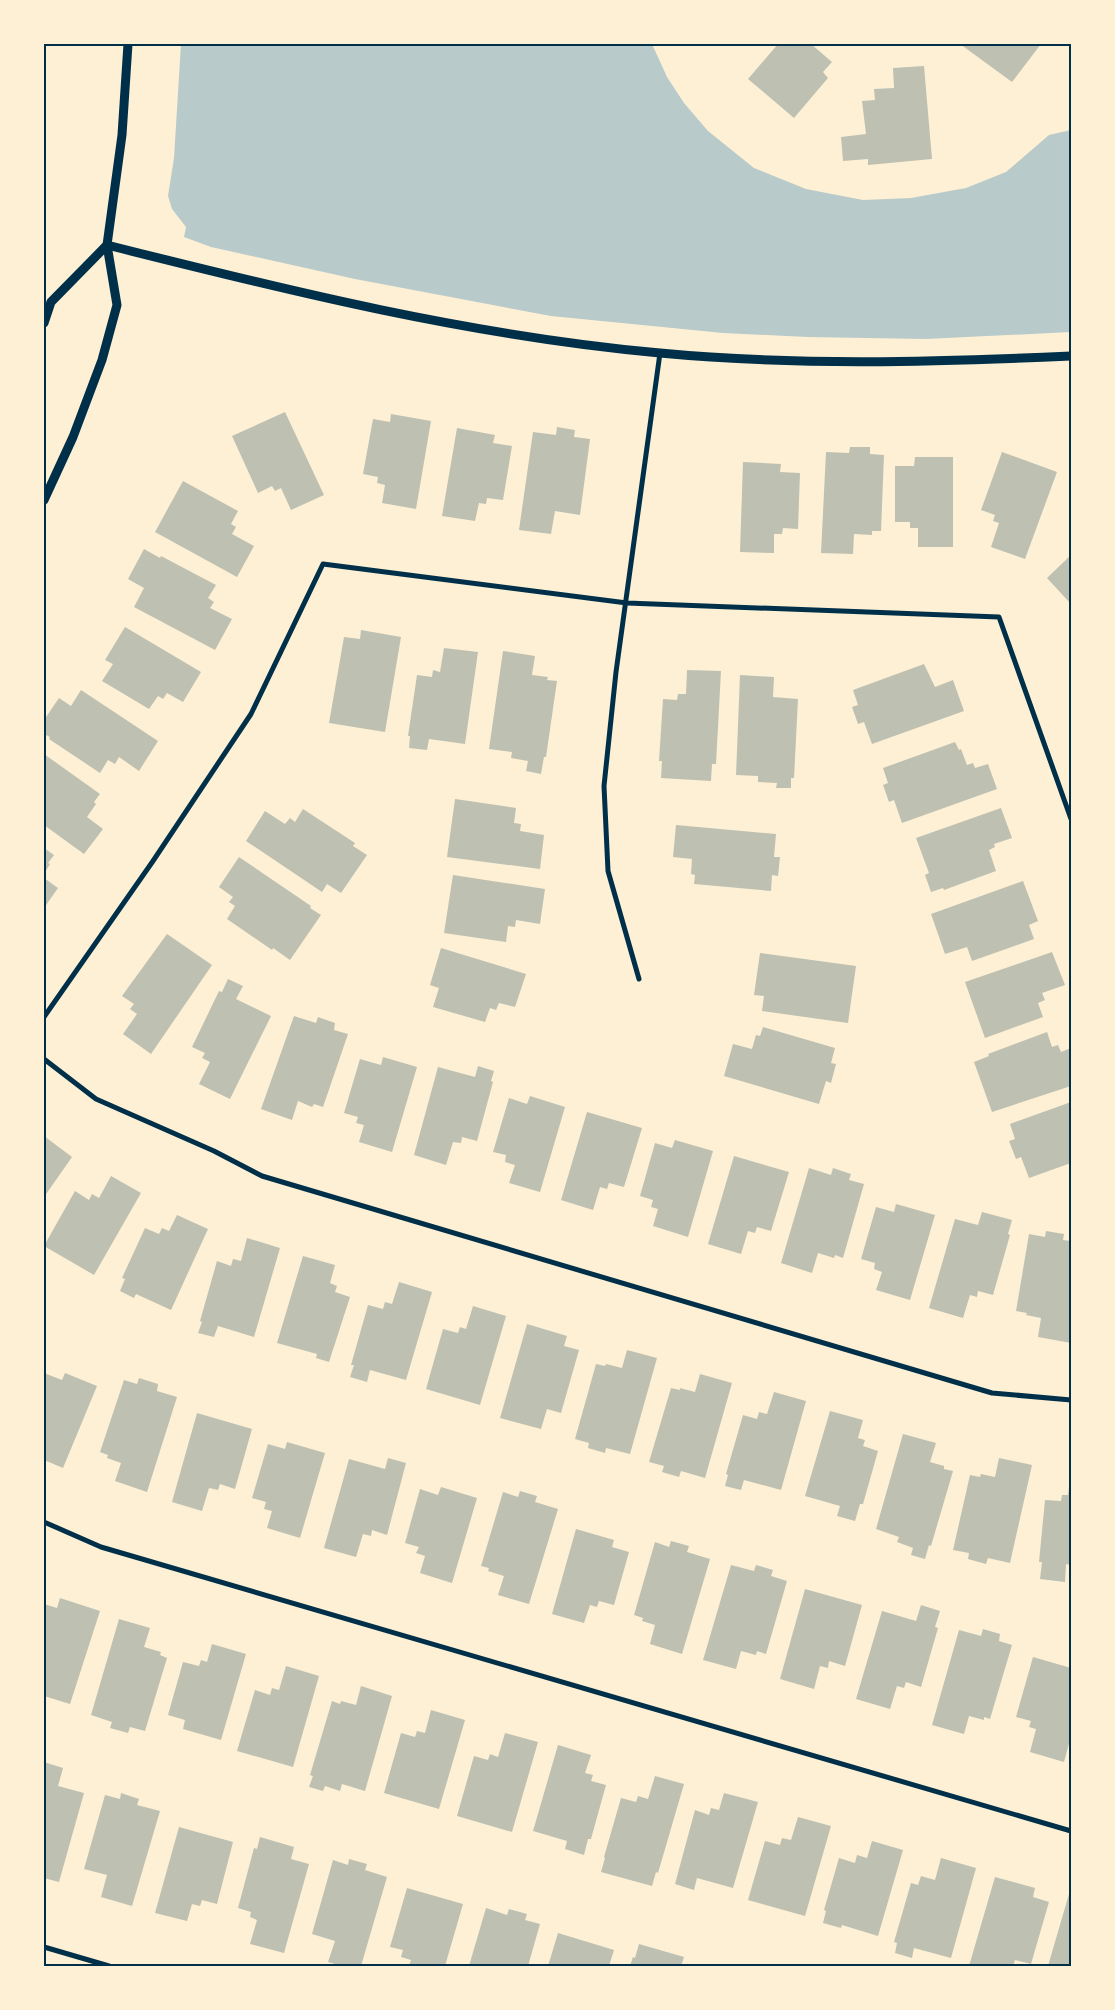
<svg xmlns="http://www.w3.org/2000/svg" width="1115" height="2010" font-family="'Fira Sans',sans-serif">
  <rect width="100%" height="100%" fill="#fdf0d5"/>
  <!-- green -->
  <polygon fill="#b9caca" points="181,44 652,44 667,77 684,103 708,131 754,168 806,189 863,200 911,198 966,188 1006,172 1049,135 1071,130 1071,332 926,339 807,337 723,333 551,316 355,279 211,247 184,237 186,227 172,209 168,196 174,158"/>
  <!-- building -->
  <g fill="#bec0b2">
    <polygon points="778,44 811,44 832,62 823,72 828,78 794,118 748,79"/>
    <polygon points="960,44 1041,44 1012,82"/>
    <polygon points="924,66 932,159 868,165 868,159 843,161 841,137 866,134 862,101 875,100 874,89 894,88 893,68"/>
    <polygon points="285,412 324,495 291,510 281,488 275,491 272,486 258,493 232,436"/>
    <polygon points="391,414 431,421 416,509 382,503 385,485 377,483 378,477 363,474 373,419 390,422"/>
    <polygon points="557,427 575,430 574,437 590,439 580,515 555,511 551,534 519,530 533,432 556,435"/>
    <polygon points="457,428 495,435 493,443 512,446 503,500 487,498 486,504 479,503 475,521 442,516"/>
    <polygon points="850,447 870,447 870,454 884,455 881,531 872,531 872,535 854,534 853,554 821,553 826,452 849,453"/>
    <polygon points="1002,452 1057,472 1025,559 991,547 999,523 993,521 995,515 981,510"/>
    <polygon points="915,457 953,457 953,547 918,547 918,528 910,528 910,522 895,522 895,466 914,466"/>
    <polygon points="743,462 781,464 780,472 800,473 798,529 783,528 782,534 774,534 774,553 740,552"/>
    <polygon points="183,481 238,511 231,524 236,527 232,534 254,546 237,577 155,532"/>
    <polygon points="144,549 160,558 161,556 216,585 208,598 214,602 210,608 232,619 215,650 134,607 144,588 128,579"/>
    <polygon points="1071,555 1071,604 1047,578"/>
    <polygon points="125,627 201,672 183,702 167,693 163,699 158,696 149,709 102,681 113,664 105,660"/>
    <polygon points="361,630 401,637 385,732 329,723 344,637 360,639"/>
    <polygon points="444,648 478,652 465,744 429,739 427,750 409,748 410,736 408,736 417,675 432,677 433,670 440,672"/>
    <polygon points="503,651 535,656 532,675 548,677 547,680 557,681 546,757 544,757 541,774 526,771 528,761 511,758 512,752 489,749"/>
    <polygon points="924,664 935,687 953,680 964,711 872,744 864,722 858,724 852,707 858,705 853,690"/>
    <polygon points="687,670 721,671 716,764 712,764 711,781 661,778 662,761 659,761 663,699 677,700 678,694 686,694"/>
    <polygon points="740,675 774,677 773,697 798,699 794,778 791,778 791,788 776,788 777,783 758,782 758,776 736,775"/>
    <polygon points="81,690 158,741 139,771 119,757 115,764 108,760 100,773 49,739 50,737 44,734 44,720 59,698 71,706"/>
    <polygon points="955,742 959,750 961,749 967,765 973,763 975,768 988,764 997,789 902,823 894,800 889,802 883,785 888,783 883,768"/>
    <polygon points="44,754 100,794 94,802 96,804 87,817 103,829 84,854 44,825"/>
    <polygon points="455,799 516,808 514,823 521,824 520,831 544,835 540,869 447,857"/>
    <polygon points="1001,808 1012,838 994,844 995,847 989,850 996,871 944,890 943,888 931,892 925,875 929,873 916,838"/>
    <polygon points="303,809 355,843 353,846 367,855 341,893 327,884 322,892 246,841 265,811 285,824 290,818 295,822"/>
    <polygon points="676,825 776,834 774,857 780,857 778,876 772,875 771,891 694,884 695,875 691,874 692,859 673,857"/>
    <polygon points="44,848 54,855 48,863 50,864 44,874"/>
    <polygon points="239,857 311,906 310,908 321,915 290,960 273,948 272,950 227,919 235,906 229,902 233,897 219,887"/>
    <polygon points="453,875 545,889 540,924 516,920 515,927 508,926 506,942 444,933"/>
    <polygon points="44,878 58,888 44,908"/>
    <polygon points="1023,881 1038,921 1029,925 1034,939 972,961 967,947 945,954 931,914"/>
    <polygon points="167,934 212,965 151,1054 123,1034 137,1014 130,1009 134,1004 122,996"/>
    <polygon points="441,948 526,974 515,1007 499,1003 496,1010 490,1008 485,1022 433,1007 439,988 430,985"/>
    <polygon points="1052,952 1065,985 1042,993 1045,1000 1038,1003 1043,1017 985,1038 965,982"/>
    <polygon points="760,953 856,966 848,1023 762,1011 764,996 754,995"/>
    <polygon points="228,979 243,986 236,999 271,1016 230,1099 199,1084 210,1062 202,1058 205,1053 192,1047 219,991 222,992"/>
    <polygon points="294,1016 316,1023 318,1017 335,1023 334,1030 348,1034 323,1107 314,1104 312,1107 298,1101 292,1120 261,1109"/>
    <polygon points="763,1027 835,1048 831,1063 836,1064 831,1083 826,1081 819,1104 724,1076 733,1044 752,1049 756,1035 760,1036"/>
    <polygon points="1047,1032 1052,1047 1058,1045 1061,1052 1071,1048 1071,1086 992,1112 974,1062 989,1056 988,1054"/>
    <polygon points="383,1057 417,1067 392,1152 359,1142 364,1125 356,1123 358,1117 344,1113 360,1059 381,1065"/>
    <polygon points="478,1066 494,1071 491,1081 493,1082 477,1141 462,1137 461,1143 453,1142 446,1165 414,1155 438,1067 475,1077"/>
    <polygon points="530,1096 565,1107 540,1192 509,1183 515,1165 505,1162 506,1155 493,1152 509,1098 527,1104"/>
    <polygon points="1071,1102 1071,1163 1029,1178 1021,1157 1016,1159 1009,1141 1015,1139 1010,1124"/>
    <polygon points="587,1112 642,1128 624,1187 609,1183 607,1189 600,1187 593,1210 561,1200"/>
    <polygon points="44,1136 72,1157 44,1197"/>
    <polygon points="675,1140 713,1151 688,1237 653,1226 658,1209 651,1207 653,1200 640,1196 655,1143 672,1148"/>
    <polygon points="734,1156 789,1172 771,1231 757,1227 755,1233 748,1231 741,1254 708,1244"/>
    <polygon points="809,1168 831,1175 833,1168 851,1174 849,1180 864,1184 843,1258 835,1255 834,1258 818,1253 812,1273 781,1263"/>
    <polygon points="111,1176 141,1193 94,1275 44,1246 75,1191 89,1200 92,1194 99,1198"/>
    <polygon points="896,1204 935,1215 910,1300 876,1290 882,1272 874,1269 875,1263 861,1259 876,1207 894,1212"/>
    <polygon points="982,1212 1012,1220 1008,1234 1010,1235 993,1295 978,1291 977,1297 970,1295 963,1318 929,1308 955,1219 978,1225"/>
    <polygon points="177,1215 208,1229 171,1310 136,1294 134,1298 120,1291 125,1279 122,1278 145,1228 159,1234 162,1228 169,1231"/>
    <polygon points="1046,1231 1064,1234 1063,1240 1071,1241 1071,1343 1038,1337 1041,1318 1026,1315 1027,1313 1016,1311 1029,1234 1045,1237"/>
    <polygon points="247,1238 280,1248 254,1337 218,1326 214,1337 198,1333 202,1322 200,1321 217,1261 231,1266 233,1259 241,1261"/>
    <polygon points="303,1256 335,1265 330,1283 337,1286 335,1292 350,1297 329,1362 316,1358 317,1354 277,1343"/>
    <polygon points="399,1282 432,1292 406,1380 370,1370 367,1382 350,1377 354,1365 351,1365 368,1305 383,1309 385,1302 392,1304"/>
    <polygon points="473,1306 506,1316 480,1405 426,1389 443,1329 458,1333 460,1327 466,1329"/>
    <polygon points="527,1324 567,1336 564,1346 579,1350 561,1413 547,1409 541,1429 500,1418"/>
    <polygon points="627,1350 657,1358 630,1454 606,1448 605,1453 588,1448 589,1443 575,1439 596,1364 605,1366 606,1364 622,1368"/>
    <polygon points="44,1373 62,1380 65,1373 97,1386 63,1468 44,1460"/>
    <polygon points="700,1374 732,1383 705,1478 681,1471 679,1477 662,1472 664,1466 649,1462 671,1388 680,1390 680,1388 695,1392"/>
    <polygon points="139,1378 158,1384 157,1391 177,1397 147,1492 115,1481 121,1463 107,1458 108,1455 100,1452 124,1380 137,1384"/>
    <polygon points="774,1392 806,1401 781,1490 744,1480 741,1490 725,1486 728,1475 726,1474 743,1415 757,1419 759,1412 767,1414"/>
    <polygon points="830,1411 863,1420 858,1438 865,1440 863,1446 878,1451 863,1504 860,1504 855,1521 837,1516 840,1506 805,1496"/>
    <polygon points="197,1413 252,1429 235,1489 220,1484 218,1490 209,1488 202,1511 172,1502"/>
    <polygon points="903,1434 936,1443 930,1462 944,1466 944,1469 953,1471 931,1546 929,1545 925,1559 911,1555 913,1548 897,1542 899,1537 876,1529"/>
    <polygon points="287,1442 325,1453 300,1538 267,1528 272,1511 264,1509 266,1502 252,1498 268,1444 285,1449"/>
    <polygon points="388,1458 406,1463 387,1535 372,1530 371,1536 363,1534 356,1557 324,1548 349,1459 385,1469"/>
    <polygon points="999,1458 1032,1465 1010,1563 988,1558 986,1564 968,1559 969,1553 953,1550 970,1475 980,1477 981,1474 995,1477"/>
    <polygon points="1070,1479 1071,1565 1066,1564 1065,1582 1040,1579 1042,1562 1039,1562 1045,1500 1061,1501 1062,1495 1068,1495"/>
    <polygon points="441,1487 477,1498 452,1583 420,1573 425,1556 416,1553 419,1547 405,1543 420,1489 438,1495"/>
    <polygon points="520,1491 537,1496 535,1502 558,1509 529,1604 498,1595 504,1576 488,1571 489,1568 481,1566 503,1492 518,1497"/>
    <polygon points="576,1529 614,1540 612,1547 629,1552 614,1605 599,1601 597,1607 590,1605 584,1623 552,1614"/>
    <polygon points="671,1541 689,1546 687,1552 710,1559 682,1654 650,1644 655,1625 642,1621 643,1618 634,1615 655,1542 669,1547"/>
    <polygon points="731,1565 754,1571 756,1565 773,1570 771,1576 787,1581 766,1654 757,1651 756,1655 741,1651 736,1669 703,1660"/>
    <polygon points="805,1589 862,1605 845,1666 829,1661 828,1668 820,1666 814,1689 780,1679"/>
    <polygon points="60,1598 100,1611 70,1704 44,1696 44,1604 57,1608"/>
    <polygon points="921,1605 940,1611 935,1627 938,1628 921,1687 906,1682 904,1688 897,1686 890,1709 856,1699 882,1611 916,1621"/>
    <polygon points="119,1619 150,1628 144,1647 161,1652 160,1655 167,1658 145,1731 130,1727 128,1733 110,1728 112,1722 91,1715"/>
    <polygon points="983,1629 1000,1634 999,1641 1012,1645 990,1719 984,1717 984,1720 969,1716 964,1734 932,1725 959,1630 981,1636"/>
    <polygon points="212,1644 246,1654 221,1740 183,1729 185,1720 168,1715 183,1662 199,1666 201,1660 207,1662"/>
    <polygon points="1033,1657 1071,1668 1071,1736 1064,1762 1030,1752 1036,1729 1029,1727 1031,1721 1016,1717"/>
    <polygon points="286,1666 319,1676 293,1767 237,1751 255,1690 270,1695 272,1688 279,1690"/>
    <polygon points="361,1686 392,1696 365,1791 342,1784 340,1791 325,1786 323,1791 309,1787 313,1776 310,1775 332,1701 340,1704 341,1701 356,1705"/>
    <polygon points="431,1710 465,1720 439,1809 384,1793 401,1733 415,1737 417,1731 425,1733"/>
    <polygon points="505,1733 538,1742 512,1832 457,1816 474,1756 488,1760 490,1754 498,1757"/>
    <polygon points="558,1745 591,1755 585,1773 593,1775 591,1781 606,1785 591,1839 588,1839 584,1855 565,1849 567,1841 533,1831"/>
    <polygon points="44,1762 63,1768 58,1786 84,1793 59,1882 44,1878"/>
    <polygon points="655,1776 684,1784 658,1873 656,1872 652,1886 601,1872 605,1858 604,1857 621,1798 636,1802 638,1796 648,1799"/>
    <polygon points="121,1793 139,1799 137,1805 160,1811 132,1906 101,1897 107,1875 84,1869 105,1795 120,1799"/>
    <polygon points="724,1793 758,1802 733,1888 697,1878 694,1890 675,1884 695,1810 709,1815 711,1808 719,1810"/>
    <polygon points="798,1817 831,1826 805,1916 748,1900 765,1841 780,1845 782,1838 791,1840"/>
    <polygon points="179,1827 233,1842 217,1904 202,1900 200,1906 192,1904 187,1921 155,1913"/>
    <polygon points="260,1837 294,1847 291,1859 309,1864 284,1953 250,1944 257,1920 250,1917 251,1912 238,1908 254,1848 257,1849"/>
    <polygon points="872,1841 903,1850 878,1936 842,1925 841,1928 823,1923 826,1911 824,1910 839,1858 855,1863 857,1855 867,1858"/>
    <polygon points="941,1858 976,1868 951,1958 914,1948 912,1958 895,1953 897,1943 894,1942 911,1883 918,1885 921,1876 935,1880"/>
    <polygon points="349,1859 367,1864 365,1870 387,1877 361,1966 342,1966 328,1962 335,1941 312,1934 333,1860 348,1865"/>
    <polygon points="995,1877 1035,1888 1033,1897 1049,1902 1031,1964 1015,1960 1013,1966 969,1966"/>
    <polygon points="407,1888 463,1904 445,1966 409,1966 411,1960 401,1957 403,1950 390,1947"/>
    <polygon points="1069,1894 1071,1895 1071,1966 1048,1966"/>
    <polygon points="486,1908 507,1915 509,1909 527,1914 525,1920 540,1924 528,1966 469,1966"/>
    <polygon points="558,1933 614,1950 609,1966 548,1966"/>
    <polygon points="639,1944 684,1957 681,1966 630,1966 633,1957 635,1958"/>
  </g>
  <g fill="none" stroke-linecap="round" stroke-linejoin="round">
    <!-- minor -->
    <g stroke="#003049" stroke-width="5">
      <polyline points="639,979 608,871 604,786 616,672 660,353"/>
      <polyline points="44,1017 153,861 251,714 323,564 627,603 999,617 1071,819"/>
      <polyline points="44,1059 96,1099 214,1151 262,1176 992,1393 1071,1400"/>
      <polyline points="44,1522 101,1547 1071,1831"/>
      <polyline points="44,1947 109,1966"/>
    </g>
    <!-- tertiary -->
    <g stroke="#003049" stroke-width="9">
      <path d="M 107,245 C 289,291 472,336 660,353 C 797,366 934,362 1071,356"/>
      <polyline points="44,323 51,302 107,245"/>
      <polyline points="44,500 73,437 102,360 117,305 107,245 122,135 128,44"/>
    </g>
  </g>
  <!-- border -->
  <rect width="1115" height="2010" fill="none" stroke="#fdf0d5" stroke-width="90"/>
  <rect x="45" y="45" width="1025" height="1920" fill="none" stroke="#003049" stroke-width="2"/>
</svg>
